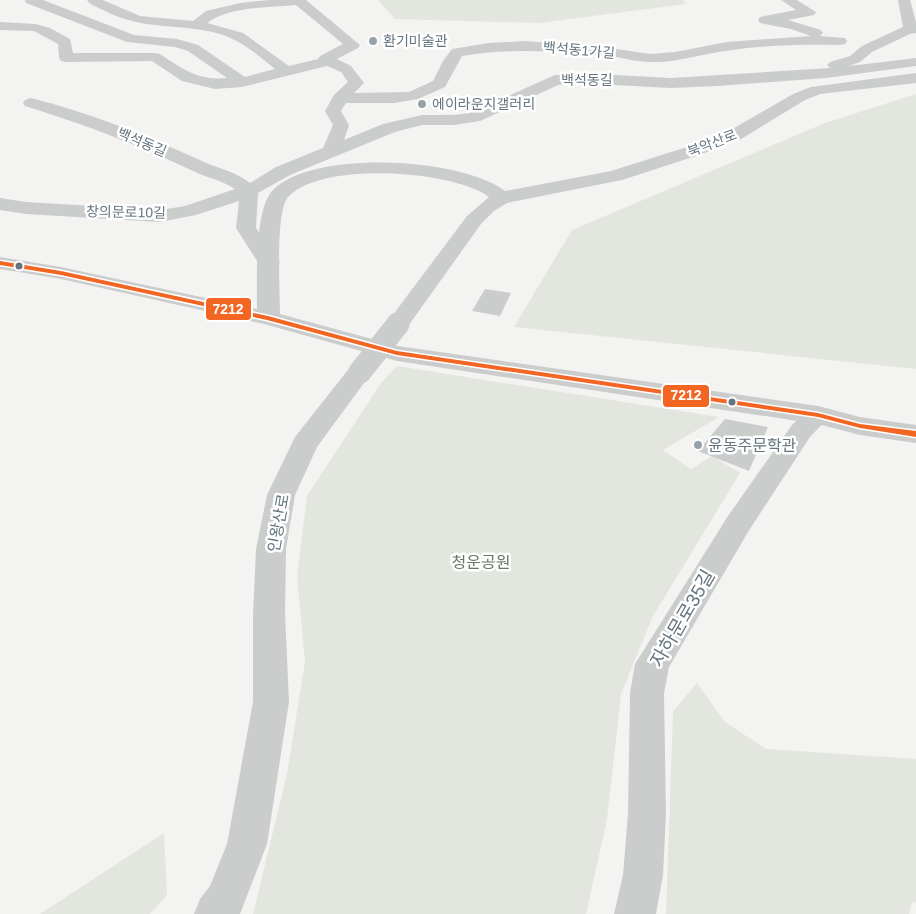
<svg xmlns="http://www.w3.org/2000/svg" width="916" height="914" font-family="Helvetica,'Noto Sans KR',sans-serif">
  <rect width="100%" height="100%" fill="#f3f3f1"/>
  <!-- green -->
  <g fill="#e2e6df">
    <polygon points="378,0 684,0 685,4 540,23 395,19"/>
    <polygon points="916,94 916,369 514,327 572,230 825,123"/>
    <polygon points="397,366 719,417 663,450 691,469 712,456 740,473 653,616 621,694 607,819 586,914 253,914 287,774 305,662 297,576 307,496 381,383"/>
    <polygon points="697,683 725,722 766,749 916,759 916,902 912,903 909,914 666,914 673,711"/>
    <polygon points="164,833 167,895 150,914 40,914"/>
  </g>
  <!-- building -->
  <g fill="#cbcccc">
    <polygon points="485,289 511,293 500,316 472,311"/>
    <polygon points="725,419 768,427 749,471 698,451"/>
  </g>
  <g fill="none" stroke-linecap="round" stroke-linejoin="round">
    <!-- minor -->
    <g fill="#cbcccc" fill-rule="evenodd">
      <path d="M 25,0 L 43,0 L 134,35 L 177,39 L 198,45 L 245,77 L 275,69 C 259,56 243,42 223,35 C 182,22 144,32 103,10 C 97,7 90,5 87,0 L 103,0 L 140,16 L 193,21 L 206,11 L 240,3 L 269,0 L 306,0 L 360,45 L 358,48 L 337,59 L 351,66 L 364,83 L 354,93 L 409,92 L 433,81 L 443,61 L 452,49 L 489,43 L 525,41 L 610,48 L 650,54 L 675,52 L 727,42 L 811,36 L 791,29 L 760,23 L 758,20 L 760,17 L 796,10 L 781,0 L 797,0 L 816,12 L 814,15 L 788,20 L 821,30 L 823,33 L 820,36 L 845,38 L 847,41 L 845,44 L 840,45 C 802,44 764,45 726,51 C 701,54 676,63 651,62 C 637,62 623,58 610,56 C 560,51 511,48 462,56 L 445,87 L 418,99 L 394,103 L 346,103 L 341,111 L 349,125 L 344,140 L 383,124 L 422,115 L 454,115 L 470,113 L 555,75 L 595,74 L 671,78 L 830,68 L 827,65 L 830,62 L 850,56 L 862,46 L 903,27 L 898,0 L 910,0 L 916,22 L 916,33 L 910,34 L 872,52 L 860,62 L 849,66 L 916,58 L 916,66 L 826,78 L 717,86 L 671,88 L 595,84 L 558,85 L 480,121 L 454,125 L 422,125 L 395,132 L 290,175 L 258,193 L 256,228 L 280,262 L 277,267 L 269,268 L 261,267 L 236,228 L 239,201 L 196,215 L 160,222 L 26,214 L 0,210 L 0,198 L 26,202 L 160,210 L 185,206 L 235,189 C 222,180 207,178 193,171 C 136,144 86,125 25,106 L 23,103 L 25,100 L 31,98 C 91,113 148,136 204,162 C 220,169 236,172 250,183 L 276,167 L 323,148 L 333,125 L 325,111 L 334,95 L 348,82 L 341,72 L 327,66 L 242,87 L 215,89 L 182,81 L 152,61 L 66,62 L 61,61 L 59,58 L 58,44 L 34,31 L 0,30 L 0,22 L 36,24 L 50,28 L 70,39 L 73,53 L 155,53 L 160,54 C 183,69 198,81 227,78 L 188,51 L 175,47 L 127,42 L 26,3 ZM 296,5 L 343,44 L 320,56 L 318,59 L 289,66 L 243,33 L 207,23 C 230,6 268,8 296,5 Z"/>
      <polygon points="818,406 827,409 831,415 810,437 748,532 669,667 664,693 666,814 663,875 656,914 614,914 623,875 628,814 630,693 635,664 728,516 792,425 809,409"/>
    </g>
    <!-- tertiary -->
    <g fill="#cbcccc" fill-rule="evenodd">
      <path d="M 916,73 L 916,83 L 820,94 L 805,100 L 741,139 L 699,155 L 622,180 L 507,203 L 494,211 L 481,224 L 406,329 L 398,331 L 390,329 L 386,324 L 467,216 L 489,197 C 453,170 321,161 288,197 C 275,212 280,292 280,314 L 398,346 L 818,406 L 860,417 L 916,425 L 916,443 L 860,435 L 818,424 L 397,361 L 264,324 L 61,279 L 0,269 L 0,257 L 61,267 L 257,309 C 257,281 254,209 273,190 C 314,149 462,158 505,191 L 611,171 L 687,147 L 729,131 L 793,94 L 811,87 Z"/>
      <polygon points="360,364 369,366 372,372 317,447 295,495 286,549 285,613 289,702 267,844 240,914 194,914 200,899 210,886 227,844 253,702 253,613 256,549 267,495 295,437 351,366"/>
    </g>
    <!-- tertiary-bridge -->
    <polyline stroke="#cbcccc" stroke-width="23" points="360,372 398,324"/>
    <defs>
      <polygon id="bus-1" points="0,261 61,271 268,316 397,351 818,413 860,424 916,431 916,437 860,428 818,417 397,355 267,320 61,275 0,265"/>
    </defs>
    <!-- bus-1 casing -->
    <use href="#bus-1" stroke="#fff" stroke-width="3"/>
    <!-- bus-1 -->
    <use href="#bus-1" fill="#f26522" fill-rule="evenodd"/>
  </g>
  <!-- markers -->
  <g fill="#96a1a8" stroke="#fff" stroke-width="2">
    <circle cx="373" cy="41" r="5"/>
    <circle cx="422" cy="104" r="5"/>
    <circle cx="698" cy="445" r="5"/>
  </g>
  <g fill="#647580" stroke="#fff" stroke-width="2">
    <circle cx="19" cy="266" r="4.5"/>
    <circle cx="732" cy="402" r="4.5"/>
  </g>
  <g text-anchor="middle" stroke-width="5" stroke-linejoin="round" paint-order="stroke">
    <!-- far-poi labels -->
    <g font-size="14" fill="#647580" stroke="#fff" text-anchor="start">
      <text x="383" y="46">환기미술관</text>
      <text x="432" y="109">에이라운지갤러리</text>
    </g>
    <!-- far-street labels -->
    <g font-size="14" fill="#647580" stroke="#fff">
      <text transform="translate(579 50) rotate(5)" y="5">백석동1가길</text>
      <text x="587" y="85">백석동길</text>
      <text transform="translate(142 142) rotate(23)" y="5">백석동길</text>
      <text transform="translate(712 143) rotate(-21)" y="5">북악산로</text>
      <text transform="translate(126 212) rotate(1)" y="5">창의문로10길</text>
    </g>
    <!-- poi labels -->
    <g font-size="16" fill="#647580" stroke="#fff" text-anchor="start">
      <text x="708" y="451">윤동주문학관</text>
    </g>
    <!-- street labels -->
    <g font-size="16" fill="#647580" stroke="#fff">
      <text transform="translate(278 523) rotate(-80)" y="6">인왕산로</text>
    </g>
    <!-- park labels -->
    <g font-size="16" fill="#687862" stroke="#fff">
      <text x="481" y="568">청운공원</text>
    </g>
    <!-- near-street labels -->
    <g font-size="19" fill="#647580" stroke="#fff">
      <text transform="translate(682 618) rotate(-60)" y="7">자하문로35길</text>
    </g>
  </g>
  <g stroke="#fff" stroke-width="2">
    <rect x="205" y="297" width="47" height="24" rx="5" fill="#f26522"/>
    <rect x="662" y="384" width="48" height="24" rx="5" fill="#f26522"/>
  </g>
  <g font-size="14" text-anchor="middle" font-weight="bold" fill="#fff">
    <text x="228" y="314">7212</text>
    <text x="686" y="400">7212</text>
  </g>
</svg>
